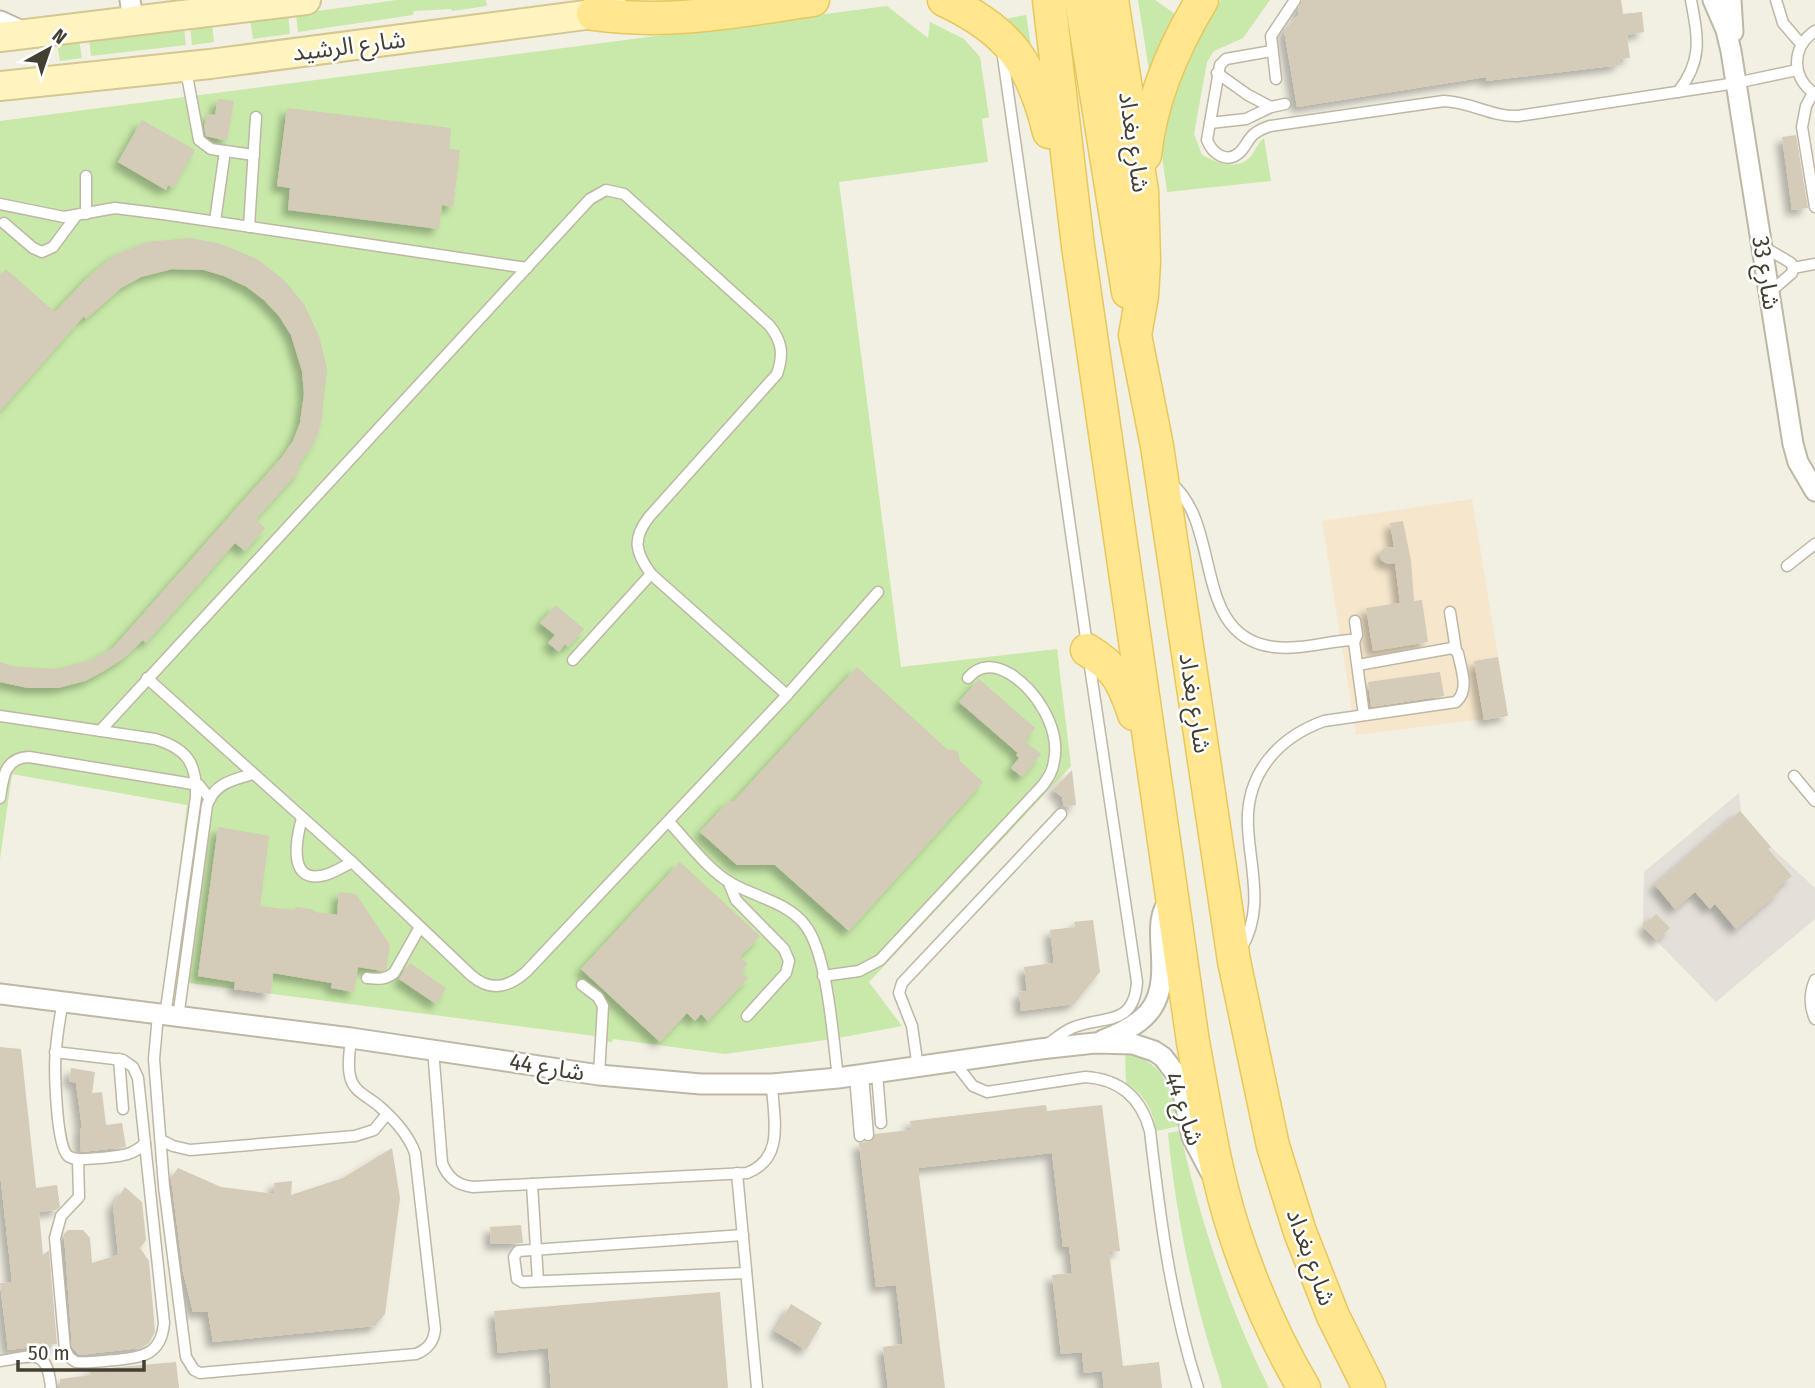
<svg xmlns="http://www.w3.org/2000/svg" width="1815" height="1388" font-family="'Fira Sans Condensed','Noto Sans Arabic',sans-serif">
  <defs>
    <filter id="shadow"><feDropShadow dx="-6" dy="6" stdDeviation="3.5" flood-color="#0004"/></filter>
  </defs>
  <rect width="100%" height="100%" fill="#f2efe3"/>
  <!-- commercial -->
  <polygon fill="#f6e7cc" points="1472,499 1508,716 1356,735 1322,521"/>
  <!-- industrial -->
  <polygon fill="#e4dfd8" points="1739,793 1741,812 1771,847 1815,888 1815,919 1716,1002 1643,927 1644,872"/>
  <!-- green -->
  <g fill="#c8e9a9">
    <polygon points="397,0 486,0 487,6 452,11 451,9 414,11 413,15 298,32 296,14"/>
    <polygon points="1138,0 1155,0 1178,16 1161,42 1149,70"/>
    <path d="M 1221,0 L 1270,0 L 1243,38 L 1214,51 L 1207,62 L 1194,134 L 1202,155 C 1217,162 1237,172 1251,156 C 1256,150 1257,144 1264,138 L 1271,181 L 1167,192 C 1165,172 1159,148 1162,127 C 1166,81 1194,38 1221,0 Z"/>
    <polygon points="887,6 928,38 930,22 964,39 980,57 989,117 982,119 988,162 839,182 901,667 1057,649 1071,766 869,982 902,1026 833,1039 725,1054 613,1039 612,1042 595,1040 595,1036 189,983 190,967 168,964 187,805 12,774 0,859 0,121"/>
    <polygon points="288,14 290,34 253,39 250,18"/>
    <polygon points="1026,15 1032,51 1004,19"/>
    <polygon points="212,24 214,42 192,45 190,27"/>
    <polygon points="184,27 186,45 91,56 89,39"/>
    <polygon points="79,40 82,58 60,61 57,43"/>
    <path d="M 1125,1052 C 1166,1063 1171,1089 1179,1126 L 1156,1131 C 1153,1109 1144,1094 1126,1083 Z"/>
    <path d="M 1180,1131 C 1200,1220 1228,1306 1269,1388 L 1222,1388 L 1219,1377 C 1193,1298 1176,1217 1168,1133 Z"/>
  </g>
  <!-- building -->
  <g fill="#d4cbb8" filter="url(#shadow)">
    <polygon points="1302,0 1621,0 1623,14 1642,12 1644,32 1627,35 1630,58 1619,59 1620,65 1486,81 1486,77 1297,107 1284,30 1299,14 1298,9"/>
    <polygon points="218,99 234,101 227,141 206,136 204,127 207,114 215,115"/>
    <polygon points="287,108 451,128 449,149 460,150 457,175 453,207 442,205 439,229 288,210 290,188 277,186"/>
    <polygon points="142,120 195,150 173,188 168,185 166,190 118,162"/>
    <polygon points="1796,135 1808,208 1792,210 1782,137"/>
    <polygon points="190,238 221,244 257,259 283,279 304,304 319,336 327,368 321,424 314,443 298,466 301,469 256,519 265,528 245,551 235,543 146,643 143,640 124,658 102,672 85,681 58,688 28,688 0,682 0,662 12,666 55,669 91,660 113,648 282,457 293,441 300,423 304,394 302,371 291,335 279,316 264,300 247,287 224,276 204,270 172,269 141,277 121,288 86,319 84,316 0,411 0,276 6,269 55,312 90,275 115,255 147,242"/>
    <polygon points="1403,521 1411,561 1414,601 1422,600 1428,642 1373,651 1366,608 1400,603 1395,563 1387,564 1381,560 1380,553 1384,548 1394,547 1390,523"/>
    <polygon points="556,605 584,629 568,647 565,644 559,652 548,643 555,635 540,623"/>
    <polygon points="1498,657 1508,716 1484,720 1474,661"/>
    <polygon points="857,667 947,749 958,751 960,761 983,782 849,931 775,865 737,865 700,832 728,802 734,801"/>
    <polygon points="1440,672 1444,696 1371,707 1368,682"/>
    <polygon points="979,679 1035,728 1025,741 1041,754 1022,777 1011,768 1019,758 1016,755 1018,753 959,702"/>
    <polygon points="1072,770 1076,805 1064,807 1062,797 1053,790"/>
    <polygon points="1740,811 1771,847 1768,849 1792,876 1777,888 1780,891 1736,929 1715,904 1710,909 1695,892 1675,909 1655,885"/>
    <polygon points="218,827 269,836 260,906 293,910 297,907 312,909 315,912 337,915 339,892 356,894 390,945 386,969 383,971 358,967 354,992 331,988 332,983 273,973 271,994 234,989 235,982 198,976"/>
    <polygon points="680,862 760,936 740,957 748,964 741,971 748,978 708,1021 701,1014 695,1021 687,1013 660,1042 581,969"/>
    <polygon points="1656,914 1670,928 1657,941 1643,927"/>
    <polygon points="1093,920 1100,972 1074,1004 1021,1011 1019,992 1027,991 1024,967 1054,963 1050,930 1075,927 1074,922"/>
    <polygon points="410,963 446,988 436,1004 399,979"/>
    <polygon points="0,1047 21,1049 36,1188 57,1185 60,1207 56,1210 39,1212 43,1255 49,1250 57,1344 8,1350 0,1283 12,1282 0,1173"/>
    <polygon points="71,1068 95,1072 92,1093 102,1092 106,1125 122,1123 126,1147 81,1152 80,1128 82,1128 76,1083 69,1081"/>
    <polygon points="1046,1105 1047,1111 1102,1105 1120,1251 1109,1252 1123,1366 1159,1362 1162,1388 1104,1388 1102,1371 1084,1373 1082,1352 1061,1354 1052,1275 1072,1273 1069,1246 1063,1247 1052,1153 918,1168 945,1388 888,1388 883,1347 903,1344 896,1285 876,1287 859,1143 872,1141 875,1134 911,1130 910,1121"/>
    <polygon points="392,1148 400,1198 385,1314 375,1326 213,1342 208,1312 193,1312 183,1272 171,1178 178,1168 221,1187 275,1194 274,1183 292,1181 291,1195 343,1178"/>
    <polygon points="125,1187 142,1202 146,1240 140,1248 149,1261 155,1332 149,1343 140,1348 79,1355 72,1347 64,1234 68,1230 83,1230 90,1238 92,1263 118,1255 113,1205"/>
    <polygon points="521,1225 523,1243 491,1244 490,1227"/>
    <polygon points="720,1292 728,1388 551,1388 548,1348 498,1353 494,1311"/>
    <polygon points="791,1304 822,1323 806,1350 775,1331"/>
    <polygon points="176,1362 179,1388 60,1388 60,1379 92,1375 87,1370"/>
  </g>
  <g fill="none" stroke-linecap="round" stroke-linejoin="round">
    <defs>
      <g id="service">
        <polyline points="1776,0 1783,23 1801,44"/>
        <path d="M 1815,31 C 1791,47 1791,78 1815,94"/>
        <polyline points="1002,50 1087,645"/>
        <path d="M 1272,51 L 1226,59 L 1220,65 L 1207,140 C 1212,153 1226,164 1239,153 C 1245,148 1248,139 1254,134 C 1259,130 1264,128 1270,126 L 1444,101 C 1471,102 1492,117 1518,116 L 1736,83 L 1797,70"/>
        <polyline points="186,70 199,140 211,149 254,155"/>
        <polyline points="1217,73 1248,95 1271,107"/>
        <polyline points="1276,79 1271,36 1295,0"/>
        <path d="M 1678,92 C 1703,60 1698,38 1691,0"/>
        <polyline points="1813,93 1806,106 1802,127 1815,207"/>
        <polyline points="1210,123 1246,119 1271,107 1285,104"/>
        <polyline points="0,204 64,217 115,208 163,214 527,268"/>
        <polyline points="86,214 86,176"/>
        <polyline points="215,221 225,151"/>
        <polyline points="4,223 33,248 42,252 53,247 76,216"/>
        <polyline points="249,227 256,117"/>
        <polyline points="1764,247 1791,263 1793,268 1792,273 1769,293"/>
        <polyline points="1793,268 1815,264"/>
        <path d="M 1172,484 C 1223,527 1191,637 1274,647 C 1299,650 1325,642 1350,640 L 1354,642 L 1364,715"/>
        <polyline points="1787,566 1815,544"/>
        <polyline points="1450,612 1456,650"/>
        <polyline points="1354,642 1357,635 1355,621"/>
        <polyline points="573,660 651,574"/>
        <path d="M 147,678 L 352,862 L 472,976 C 491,992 509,987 526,972 L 787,695 L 878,592"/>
        <path d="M 0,716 L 155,739 C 188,749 197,764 196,797 L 165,1016"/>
        <path d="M 100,731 L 590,199 L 606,190 L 624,194 L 769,325 C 782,341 784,354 777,374 L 649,517 C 632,539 635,552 651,574 L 787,695"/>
        <polyline points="1794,776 1815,801"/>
        <path d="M 0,798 C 3,778 4,758 29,757 L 199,785 L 210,799"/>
        <path d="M 302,818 C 297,836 287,881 320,876 C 331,875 342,867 352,862"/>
        <path d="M 669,822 C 687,841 709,871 731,883 C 755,897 787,902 805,925 C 828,954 833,1040 838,1078"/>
        <polyline points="729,883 736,900 784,949 789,961 786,973 747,1016"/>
        <path d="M 1241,949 C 1265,909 1250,869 1248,827 C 1245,775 1277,738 1324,721 L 1456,702 C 1470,690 1461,669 1458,653 L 1452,648 L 1358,665"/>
        <path d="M 823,976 L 859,971 L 880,960 L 1043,785 C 1048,778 1053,771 1054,761 C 1058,744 1052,724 1043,709 C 1030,685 992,649 968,678"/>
        <path d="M 367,978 C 378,979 385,980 394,973 L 420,927"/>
        <path d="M 1815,980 C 1809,994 1809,1006 1815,1019"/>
        <polyline points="582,985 598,997 603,1006 599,1075"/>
        <path d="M 63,1001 C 60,1017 57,1033 56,1050 C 54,1067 56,1146 68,1156 C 77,1162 90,1158 100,1158 C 117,1156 132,1157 145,1143"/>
        <path d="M 158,1015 L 154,1059 L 164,1186 L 186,1357 L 194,1370 L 200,1373 L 416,1354 C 428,1349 434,1342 435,1329 L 415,1153 C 408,1134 394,1119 379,1106 C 368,1096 353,1092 350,1076 C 347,1064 350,1050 351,1038"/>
        <path d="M 178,1018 L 207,805 C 215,783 232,780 253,774"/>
        <path d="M 1048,1044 C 1056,1038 1063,1032 1072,1028 C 1102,1015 1134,1028 1137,982 L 1089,660"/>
        <path d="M 433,1049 L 442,1163 C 448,1178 457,1185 473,1187 L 747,1173 C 786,1158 773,1117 772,1084"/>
        <path d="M 55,1052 L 123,1060 L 133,1067 L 138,1078 L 164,1323 C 161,1355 143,1357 116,1360 C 102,1361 89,1363 76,1362 L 69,1357 L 65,1349 L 55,1238 L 61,1216 L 79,1197 L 78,1160"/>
        <polyline points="119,1059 123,1109"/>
        <path d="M 955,1063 L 973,1086 L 987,1092 L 1085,1077 C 1119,1079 1141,1097 1150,1131 C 1160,1218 1171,1304 1198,1388"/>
        <polyline points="918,1068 912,1026 899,993 902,983 1061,814"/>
        <polyline points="877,1073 881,1123"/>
        <polyline points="863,1075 868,1135"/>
        <polyline points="855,1076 860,1136"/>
        <polyline points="161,1140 173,1146 190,1150 355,1136 374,1130 387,1114"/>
        <polyline points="737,1173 757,1388"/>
        <polyline points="532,1184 538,1281"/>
        <polyline points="743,1235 518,1251 514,1257 517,1279 522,1282 746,1273"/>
        <path d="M 0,1361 C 34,1356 47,1347 51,1388"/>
      </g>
      <g id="minor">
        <polyline points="130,0 133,20"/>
        <polyline points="1713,0 1726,30 1731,51 1793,444 1798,462 1815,491"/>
        <polyline points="1731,0 1733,32"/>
        <polyline points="0,21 26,33"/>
        <polyline points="0,994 351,1038 599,1075 701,1084 772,1084 838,1078 1040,1049 1095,1043 1133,1044 1154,1051 1163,1057 1176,1074 1181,1084 1192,1137 1210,1171"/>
        <path d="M 1103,1040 C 1155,1020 1165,1001 1161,947 C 1160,928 1159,914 1170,899"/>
      </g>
      <g id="secondary">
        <polyline points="0,37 306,0"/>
        <polyline points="0,86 210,64 616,11"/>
      </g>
      <g id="primary">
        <path d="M 944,0 C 1009,30 1032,63 1049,132"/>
        <path d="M 1049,0 L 1078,246 L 1193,1042 C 1205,1105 1214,1170 1234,1231 C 1252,1286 1275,1339 1304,1388"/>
        <polyline points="1081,0 1128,292"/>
        <polyline points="1112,0 1142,191 1144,262 1142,296 1135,335 1157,446 1234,961 1273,1146 1300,1232 1333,1316 1369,1388"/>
        <path d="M 593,14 C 671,25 736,11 813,0"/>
        <path d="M 1145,155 C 1151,99 1173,48 1202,0"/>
        <path d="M 1087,650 C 1117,668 1123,682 1134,714"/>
      </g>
    </defs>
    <!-- service casing -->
    <use href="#service" stroke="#beb7a5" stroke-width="13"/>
    <!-- minor casing -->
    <use href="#minor" stroke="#beb7a5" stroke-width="23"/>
    <!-- secondary casing -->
    <use href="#secondary" stroke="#d4c790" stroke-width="32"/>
    <!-- primary casing -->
    <use href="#primary" stroke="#e8c75b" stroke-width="35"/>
    <!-- service -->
    <use href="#service" stroke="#fff" stroke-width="10"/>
    <!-- minor -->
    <use href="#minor" stroke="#fff" stroke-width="19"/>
    <!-- secondary -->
    <use href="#secondary" stroke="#fff4c0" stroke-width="28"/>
    <!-- primary -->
    <use href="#primary" stroke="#ffe68f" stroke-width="32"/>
  </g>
  <g text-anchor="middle" stroke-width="5" stroke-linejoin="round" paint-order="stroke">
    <!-- street labels -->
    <g font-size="24" fill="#443f33" stroke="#fff">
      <text transform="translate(349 46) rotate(-7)" y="8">شارع الرشيد</text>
      <text transform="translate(1134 142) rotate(82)" y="8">شارع بغداد</text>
      <text transform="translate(1766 273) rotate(81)" y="8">شارع 33</text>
      <text transform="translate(1195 703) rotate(81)" y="8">شارع بغداد</text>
      <text transform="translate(547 1067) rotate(9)" y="8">شارع 44</text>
      <text transform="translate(1184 1109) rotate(71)" y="8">شارع 44</text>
      <text transform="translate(1311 1257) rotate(70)" y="8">شارع بغداد</text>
    </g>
  </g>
  <!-- north arrow -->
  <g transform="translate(49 49) rotate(40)" stroke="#ffffff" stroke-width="5" paint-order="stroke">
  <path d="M0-5L12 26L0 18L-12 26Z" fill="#443f33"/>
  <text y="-10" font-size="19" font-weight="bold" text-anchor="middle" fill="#443f33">N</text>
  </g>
  <!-- scale -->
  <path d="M18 1360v10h126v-10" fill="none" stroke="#443f33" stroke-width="3.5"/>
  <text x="28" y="1360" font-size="21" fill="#443f33" stroke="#ffffff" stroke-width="5" paint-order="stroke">50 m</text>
</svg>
